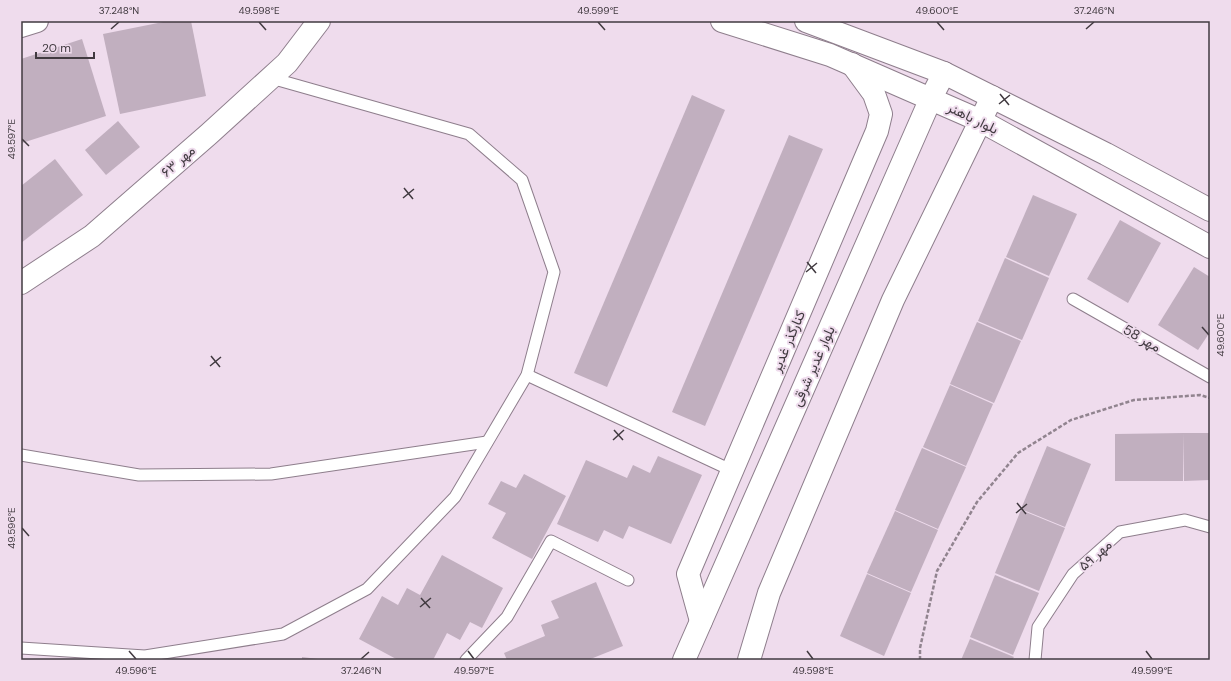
<svg xmlns="http://www.w3.org/2000/svg" width="1231" height="681" font-family="'DM Sans',Vazirmatn,sans-serif">
  <rect width="100%" height="100%" fill="#efdced"/>
  <!-- building -->
  <g fill="#c1afbf">
    <polygon points="168,21 191,21 206,96 120,114 103,34"/>
    <polygon points="82,39 106,116 22,143 21,59"/>
    <polygon points="692,95 725,110 607,387 574,373"/>
    <polygon points="118,121 140,147 106,175 85,150"/>
    <polygon points="789,135 823,149 705,426 672,412"/>
    <polygon points="55,159 83,195 21,243 21,186"/>
    <polygon points="1033,195 1077,214 1049,276 1006,257"/>
    <polygon points="1120,220 1161,243 1128,303 1087,279"/>
    <polygon points="1005,258 1049,278 1022,340 978,321"/>
    <polygon points="1194,267 1210,277 1210,332 1198,350 1158,325"/>
    <polygon points="977,322 1021,341 994,403 950,384"/>
    <polygon points="950,385 993,404 966,466 923,447"/>
    <polygon points="1183,433 1210,433 1210,480 1184,481"/>
    <polygon points="1183,433 1183,481 1115,481 1115,434"/>
    <polygon points="1047,446 1091,464 1065,527 1021,509"/>
    <polygon points="922,448 966,467 938,529 895,510"/>
    <polygon points="658,456 702,475 671,544 629,526 623,539 604,530 598,542 557,524 586,460 627,478 633,465 650,473"/>
    <polygon points="524,474 566,496 532,559 492,538 506,513 488,504 501,481 516,488"/>
    <polygon points="1021,510 1065,528 1039,591 995,573"/>
    <polygon points="895,511 938,530 911,592 867,573"/>
    <polygon points="442,555 503,588 482,628 470,622 460,640 447,633 433,660 398,660 359,639 382,596 398,605 407,588 420,595"/>
    <polygon points="867,574 911,593 884,656 840,636"/>
    <polygon points="995,575 1039,593 1013,655 970,637"/>
    <polygon points="596,582 623,646 588,660 507,660 504,653 545,636 541,625 559,618 551,601"/>
    <polygon points="970,639 1014,657 1012,660 961,660"/>
    <polygon points="302,657 318,659 318,660 302,660"/>
  </g>
  <g fill="none" stroke-linecap="round" stroke-linejoin="round">
    <defs>
      <g id="lane">
        <polyline points="1073,299 1210,377"/>
        <polyline points="527,375 733,471"/>
        <polyline points="21,455 139,475 271,474 487,442"/>
        <polyline points="21,648 145,656 283,634 367,589 455,497 527,375 554,272 522,180 469,134 271,78"/>
        <polyline points="466,660 507,617 551,541 628,580"/>
        <polyline points="1035,660 1038,627 1073,574 1120,532 1185,520 1210,527"/>
      </g>
      <polyline id="street" points="701,621 688,574 877,131 881,114 874,94 852,64"/>
      <g id="secondary">
        <polyline points="722,21 830,55 981,121 1210,247"/>
        <polyline points="806,21 944,73 1106,154 1210,210"/>
        <polyline points="21,26 37,21"/>
        <polyline points="21,283 92,236 209,134 287,63 319,21"/>
        <polyline points="684,660 931,98 944,73"/>
        <polyline points="749,660 769,593 893,300 992,97"/>
      </g>
    </defs>
    <!-- lane casing -->
    <use href="#lane" stroke="#8e7e8c" stroke-width="13"/>
    <!-- street casing -->
    <use href="#street" stroke="#8e7e8c" stroke-width="24"/>
    <!-- secondary casing -->
    <use href="#secondary" stroke="#8e7e8c" stroke-width="24"/>
    <!-- path -->
    <polyline stroke="#91848f" stroke-width="2.5" stroke-dasharray="4 2" stroke-linecap="butt" points="920,660 920,648 937,571 977,502 1018,453 1071,420 1134,400 1200,395 1210,398"/>
    <!-- lane -->
    <use href="#lane" stroke="#fff" stroke-width="11"/>
    <!-- street -->
    <use href="#street" stroke="#fff" stroke-width="22"/>
    <!-- secondary -->
    <use href="#secondary" stroke="#fff" stroke-width="22"/>
  </g>
  <!-- ticks -->
  <path fill="none" stroke="#413a40" stroke-width="1.5" d="M 259,22 L 266,30M 598,22 L 605,30M 937,22 L 944,30M 111,29 L 119,22M 1086,29 L 1094,22M 1000,94 L 1009,105M 999,104 L 1010,95M 22,139 L 29,146M 404,188 L 413,199M 403,198 L 414,189M 807,262 L 816,273M 806,272 L 817,263M 1202,327 L 1209,335M 211,356 L 220,367M 210,366 L 221,357M 614,430 L 623,440M 613,440 L 624,430M 1017,503 L 1026,514M 1016,513 L 1027,504M 22,528 L 29,536M 421,598 L 430,608M 420,607 L 431,598M 129,651 L 136,659M 468,651 L 474,659M 807,651 L 813,659M 1146,651 L 1152,659M 361,659 L 369,652"/>
  <g text-anchor="middle" stroke-width="4" stroke-linejoin="round" paint-order="stroke">
    <!-- street labels -->
    <g font-size="14" fill="#413a40" stroke="#efdced">
      <text transform="translate(973 118) rotate(26)" y="5">بلوار باهنر</text>
      <text transform="translate(178 161) rotate(-41)" y="5">مهر ۶۳</text>
      <text transform="translate(1142 338) rotate(30)" y="5">مهر 58</text>
      <text transform="translate(788 341) rotate(-67)" y="5">کنارگذر غدیر</text>
      <text transform="translate(813 366) rotate(-66)" y="5">بلوار غدیر شرقی</text>
      <text transform="translate(1095 555) rotate(-41)" y="5">مهر ۵۹</text>
    </g>
  </g>
  <!-- border -->
  <rect width="1231" height="681" fill="none" stroke="#efdced" stroke-width="44"/>
  <!-- scale -->
  <path d="M36 52v6h58v-6" fill="none" stroke="#413a40" stroke-width="2"/>
  <text x="42" y="52" font-size="12" fill="#413a40" stroke="#efdced" stroke-width="3" paint-order="stroke">20 m</text>
  <rect x="22" y="22" width="1187" height="637" fill="none" stroke="#413a40" stroke-width="1.5"/>
  <g font-size="10" text-anchor="middle" fill="#413a40">
    <text x="119" y="14">37.248°N</text>
    <text x="259" y="14">49.598°E</text>
    <text x="598" y="14">49.599°E</text>
    <text x="937" y="14">49.600°E</text>
    <text x="1094" y="14">37.246°N</text>
    <text transform="translate(11 139) rotate(-90)" y="4">49.597°E</text>
    <text transform="translate(1220 335) rotate(-90)" y="4">49.600°E</text>
    <text transform="translate(11 528) rotate(-90)" y="4">49.596°E</text>
    <text x="136" y="674">49.596°E</text>
    <text x="361" y="674">37.246°N</text>
    <text x="474" y="674">49.597°E</text>
    <text x="813" y="674">49.598°E</text>
    <text x="1152" y="674">49.599°E</text>
  </g>
</svg>
